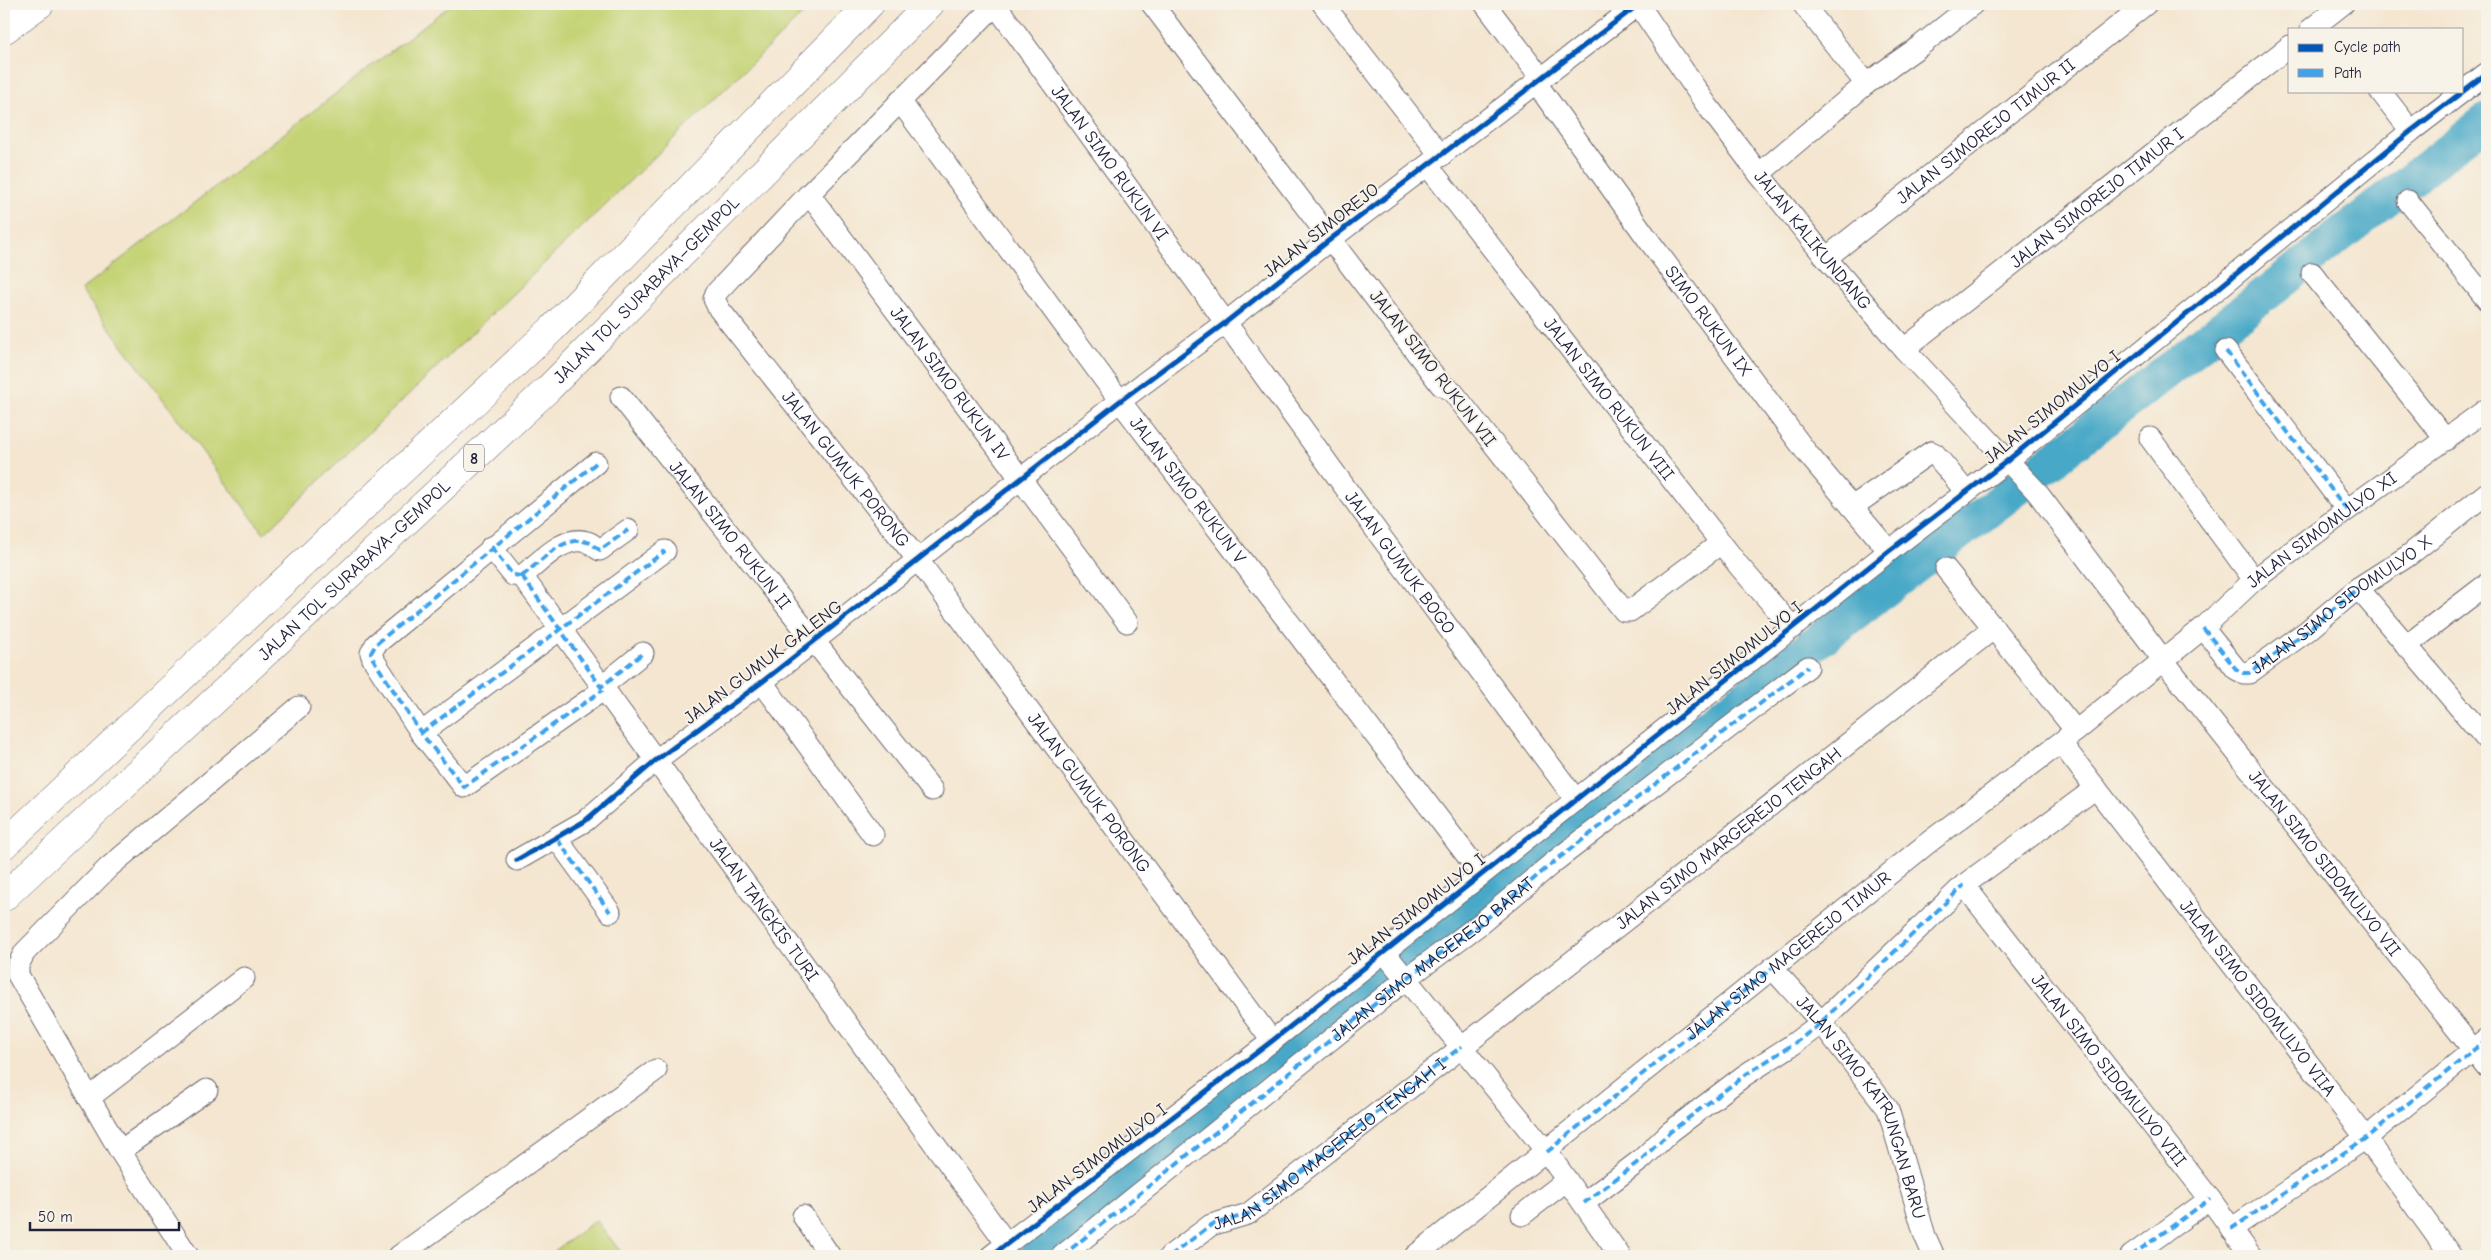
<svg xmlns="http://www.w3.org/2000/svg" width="2491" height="1260" font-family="'Comic Neue',sans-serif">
  <rect width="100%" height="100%" fill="#f7f3e8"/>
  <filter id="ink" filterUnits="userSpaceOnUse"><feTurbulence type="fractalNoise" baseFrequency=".02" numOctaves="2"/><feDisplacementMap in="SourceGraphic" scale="10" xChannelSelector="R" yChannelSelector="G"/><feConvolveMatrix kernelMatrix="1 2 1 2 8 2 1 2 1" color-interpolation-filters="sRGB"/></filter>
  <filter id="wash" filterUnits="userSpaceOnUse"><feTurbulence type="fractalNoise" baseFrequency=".0096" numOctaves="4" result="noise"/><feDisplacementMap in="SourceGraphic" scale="20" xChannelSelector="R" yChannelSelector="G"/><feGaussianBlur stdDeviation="1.12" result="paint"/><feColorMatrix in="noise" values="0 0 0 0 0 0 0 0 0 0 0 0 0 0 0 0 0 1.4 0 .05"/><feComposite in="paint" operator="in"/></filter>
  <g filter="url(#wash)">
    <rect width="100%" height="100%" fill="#f4e6d0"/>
    <!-- green -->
    <g fill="#c4d375" stroke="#737a58">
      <polygon points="452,4 813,4 264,534 81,290"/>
      <polygon points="596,1220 624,1256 548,1256"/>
    </g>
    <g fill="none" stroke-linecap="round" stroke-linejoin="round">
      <!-- river -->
      <polyline stroke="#47a8c7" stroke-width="35" points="1036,1256 1162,1153 1392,974 1612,799 2020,486 2487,120"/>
    </g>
  </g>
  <g filter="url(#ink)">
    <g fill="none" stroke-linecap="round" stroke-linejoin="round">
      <defs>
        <g id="minor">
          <path id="s1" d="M 995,4 L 1381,537 L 1576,800"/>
          <path id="s2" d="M 996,4 L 809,194 L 716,293 L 714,299 L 719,309 L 918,560 L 1272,1041"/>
          <polyline points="1152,4 1441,385 1452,391 1624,611 1630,611 1721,543"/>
          <polyline points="1323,4 1441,156"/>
          <polyline points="1485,4 1542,79"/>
          <path id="s3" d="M 1638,4 L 1706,104 L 1759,174 L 1826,258 L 1904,349 L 2036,491 L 2167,665 L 2487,1067"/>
          <polyline points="1803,4 1866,84"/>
          <polyline points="2311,29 2343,4"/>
          <path id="s4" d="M 1536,83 L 1647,238 L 1807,453 L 1889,551"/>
          <polyline points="2380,91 2411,131"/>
          <path id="s5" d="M 900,101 L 1120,401 L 1481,874"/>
          <path id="s6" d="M 1428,166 L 1739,566 L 1793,628"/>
          <polyline points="1759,174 1866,84 1920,46 1973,4"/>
          <path id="s7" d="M 809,194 L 1127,622"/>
          <polyline points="2408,201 2487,300"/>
          <path id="s8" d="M 1826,258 L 2146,4"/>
          <polyline points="2312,273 2446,440"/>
          <path id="s9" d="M 1904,349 L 2290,46"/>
          <polyline points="2226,351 2347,510"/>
          <path id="s10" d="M 621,397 L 932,790"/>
          <polyline points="2150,438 2254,580"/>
          <polyline points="596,463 376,644 371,653 373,659 421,733 464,787 603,690"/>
          <polyline points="1852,507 1931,452 1935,454 1966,492"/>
          <polyline points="491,547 513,575 522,576"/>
          <polyline points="1946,569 2076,731"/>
          <path id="s11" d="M 522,576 L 1007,1244"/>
          <path d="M 522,576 C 539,563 564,534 587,542 C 593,543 595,548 600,550 L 628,530"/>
          <polyline points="2358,588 2487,740"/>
          <path id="s12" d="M 2203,628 L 2236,669 L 2243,673 L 2249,673 L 2307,631 L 2358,588 L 2408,556 L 2487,493"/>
          <polyline points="2406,646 2487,584"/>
          <polyline points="762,682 873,835"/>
          <polyline points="601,687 643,653"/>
          <polyline points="421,733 665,551"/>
          <path id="s13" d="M 2061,743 L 2366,1138 L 2451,1256"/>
          <polyline points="557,839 610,912"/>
          <polyline points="517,860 585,821 655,761 762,682 1120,401 1225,323 1332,238 1639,4"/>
          <path id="s14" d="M 1964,885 L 2210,1199 L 2251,1256"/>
          <polyline points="1384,952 1547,1152 1620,1256"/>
          <path id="s15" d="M 1772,968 L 1821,1022 L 1888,1109 L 1925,1236 L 1934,1256"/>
          <polyline points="89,1098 244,978"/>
          <polyline points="120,1151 207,1090"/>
          <polyline points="1584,1203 1642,1159 1670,1132 1745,1075 1792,1045 1816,1027 1964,885 2096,788"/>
          <polyline points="1522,1215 1567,1180"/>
          <polyline points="803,1216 830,1256"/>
          <polyline points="2231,1229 2366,1138 2487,1039"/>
          <polyline points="188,1256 120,1151 18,975 18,965 25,952 108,868 299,707"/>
          <polyline points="399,1256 656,1070"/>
          <polyline points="991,1256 1272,1041 1889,551 2007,461 2411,131 2487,73"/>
          <polyline points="1062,1256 1406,979 1480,924 1555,861 1808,667"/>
          <path id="s16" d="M 1170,1256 L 1211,1225 L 1248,1214 L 1633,914 L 1994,628"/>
          <path id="s17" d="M 1415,1256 L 1929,842 L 2076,731 L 2203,628 L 2254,580 L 2347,510 L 2487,409"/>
          <polyline points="2131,1256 2210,1199"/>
        </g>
        <g id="highway">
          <polyline points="4,30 40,4"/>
          <polyline points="4,845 552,329 870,4"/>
          <path id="s18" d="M 4,897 L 549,388 L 930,4"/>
        </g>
      </defs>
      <!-- minor casing -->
      <use href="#minor" stroke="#6c676f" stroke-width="23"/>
      <!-- highway casing -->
      <use href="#highway" stroke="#6c676f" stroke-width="29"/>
      <!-- minor -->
      <use href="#minor" stroke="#fff" stroke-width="21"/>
      <!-- highway -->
      <use href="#highway" stroke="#fff" stroke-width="28"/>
      <!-- quiet -->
      <g stroke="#3ea2ec" stroke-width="4" stroke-dasharray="8 4" stroke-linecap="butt">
        <polyline points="2226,351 2347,510"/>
        <polyline points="596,463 376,644 371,653 373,659 421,733 464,787 603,690"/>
        <polyline points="491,547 513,575 522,576"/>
        <polyline points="522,576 601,687 643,653"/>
        <path d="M 522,576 C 539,563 564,534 587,542 C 593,543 595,548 600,550 L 628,530"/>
        <polyline points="2203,628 2236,669 2243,673 2249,673 2307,631 2358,588"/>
        <polyline points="421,733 665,551"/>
        <polyline points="557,839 610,912"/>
        <polyline points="1547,1152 1772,968"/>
        <polyline points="1584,1203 1642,1159 1670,1132 1745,1075 1792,1045 1816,1027 1964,885"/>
        <polyline points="2231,1229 2366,1138 2487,1039"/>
        <path id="s19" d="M 1062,1256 L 1406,979 L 1480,924 L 1555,861 L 1808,667"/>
        <polyline points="1170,1256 1211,1225 1248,1214 1462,1046"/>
        <polyline points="2131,1256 2210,1199"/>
      </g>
      <defs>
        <g id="cycleway">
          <polyline points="517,860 585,821 655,761 762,682 1120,401 1225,323 1332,238 1639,4"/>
          <polyline points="991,1256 1272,1041 1889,551 2007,461 2411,131 2487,73"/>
        </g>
      </defs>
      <!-- cycleway casing -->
      <use href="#cycleway" stroke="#f7f3e8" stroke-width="8"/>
      <!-- cycleway -->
      <use href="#cycleway" stroke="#0057b8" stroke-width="5"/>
    </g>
  </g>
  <g text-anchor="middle" stroke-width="4" stroke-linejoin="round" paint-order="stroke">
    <!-- shield labels -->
    <rect fill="#f7f3e8" stroke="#62616f" stroke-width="1" x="464" y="444.5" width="20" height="27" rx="4"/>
    <g font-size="16" font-weight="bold" fill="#22223b">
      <text x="474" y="464">8</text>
    </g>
    <!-- street labels -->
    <g font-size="18" fill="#22223b" stroke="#f7f3e8">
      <text dy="6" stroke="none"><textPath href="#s8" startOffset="204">JALAN SIMOREJO TIMUR II</textPath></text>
      <text dy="6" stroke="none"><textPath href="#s1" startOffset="196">JALAN SIMO RUKUN VI</textPath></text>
      <text dy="6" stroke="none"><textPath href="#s9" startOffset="245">JALAN SIMOREJO TIMUR I</textPath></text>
      <text transform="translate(1321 230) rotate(-38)" y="6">JALAN SIMOREJO</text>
      <text dy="6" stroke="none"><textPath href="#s3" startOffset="294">JALAN KALIKUNDANG</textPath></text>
      <text dy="6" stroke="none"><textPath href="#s18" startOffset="884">JALAN TOL SURABAYA–GEMPOL</textPath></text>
      <text dy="6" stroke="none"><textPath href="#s4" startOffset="294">SIMO RUKUN IX</textPath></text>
      <text transform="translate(1433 368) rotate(52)" y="6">JALAN SIMO RUKUN VII</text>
      <text dy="6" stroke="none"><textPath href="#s7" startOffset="236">JALAN SIMO RUKUN IV</textPath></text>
      <text dy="6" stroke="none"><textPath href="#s6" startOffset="295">JALAN SIMO RUKUN VIII</textPath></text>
      <text transform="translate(2052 407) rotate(-39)" y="6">JALAN SIMOMULYO I</text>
      <text dy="6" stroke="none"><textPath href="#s2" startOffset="624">JALAN GUMUK PORONG</textPath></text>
      <text dy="6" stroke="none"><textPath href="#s5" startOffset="484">JALAN SIMO RUKUN V</textPath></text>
      <text dy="6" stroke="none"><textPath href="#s17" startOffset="1162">JALAN SIMOMULYO XI</textPath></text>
      <text dy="6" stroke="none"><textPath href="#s10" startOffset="176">JALAN SIMO RUKUN II</textPath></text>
      <text dy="6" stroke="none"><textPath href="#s1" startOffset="690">JALAN GUMUK BOGO</textPath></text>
      <text dy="6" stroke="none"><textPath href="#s18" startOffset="479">JALAN TOL SURABAYA–GEMPOL</textPath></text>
      <text dy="6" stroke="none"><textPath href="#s12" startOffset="182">JALAN SIMO SIDOMULYO X</textPath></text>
      <text transform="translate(1734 658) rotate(-39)" y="6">JALAN SIMOMULYO I</text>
      <text transform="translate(763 662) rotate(-37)" y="6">JALAN GUMUK GALENG</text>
      <text dy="6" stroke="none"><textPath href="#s2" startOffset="1029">JALAN GUMUK PORONG</textPath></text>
      <text dy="6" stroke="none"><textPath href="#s16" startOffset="700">JALAN SIMO MARGEREJO TENGAH</textPath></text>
      <text dy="6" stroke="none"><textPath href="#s3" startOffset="1101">JALAN SIMO SIDOMULYO VII</textPath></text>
      <text transform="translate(1416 909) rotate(-38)" y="6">JALAN SIMOMULYO I</text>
      <text dy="6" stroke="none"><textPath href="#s11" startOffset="412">JALAN TANGKIS TURI</textPath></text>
      <text dy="6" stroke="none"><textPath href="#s17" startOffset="479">JALAN SIMO MAGEREJO TIMUR</textPath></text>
      <text dy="6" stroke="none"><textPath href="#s19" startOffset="475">JALAN SIMO MAGEREJO BARAT</textPath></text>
      <text dy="6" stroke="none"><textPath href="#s13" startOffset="322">JALAN SIMO SIDOMULYO VIIA</textPath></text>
      <text dy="6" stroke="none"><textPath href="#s14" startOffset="235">JALAN SIMO SIDOMULYO VIII</textPath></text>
      <text dy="6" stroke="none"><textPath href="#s15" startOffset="169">JALAN SIMO KATRUNGAN BARU</textPath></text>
      <text dy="6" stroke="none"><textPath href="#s16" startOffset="196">JALAN SIMO MAGEREJO TENGAH I</textPath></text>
      <text transform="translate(1097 1158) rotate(-37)" y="6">JALAN SIMOMULYO I</text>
    </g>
  </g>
  <!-- margin -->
  <rect width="2491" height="1260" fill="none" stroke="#f7f3e8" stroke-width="20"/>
  <!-- legend -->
  <rect x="2288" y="28" width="175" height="65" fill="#f7f3e8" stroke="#a29fa3"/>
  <rect x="2298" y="44" width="25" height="8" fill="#0057b8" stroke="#a29fa3"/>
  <text x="2334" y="52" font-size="15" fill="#22223b">Cycle path</text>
  <rect x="2298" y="69" width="25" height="8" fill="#3ea2ec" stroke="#a29fa3"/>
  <text x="2334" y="78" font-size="15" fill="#22223b">Path</text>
  <!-- scale -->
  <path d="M30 1222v8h149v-8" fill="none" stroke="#22223b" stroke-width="2.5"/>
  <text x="38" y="1222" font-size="15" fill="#22223b" stroke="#f7f3e8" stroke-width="4" paint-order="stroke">50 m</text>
</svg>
